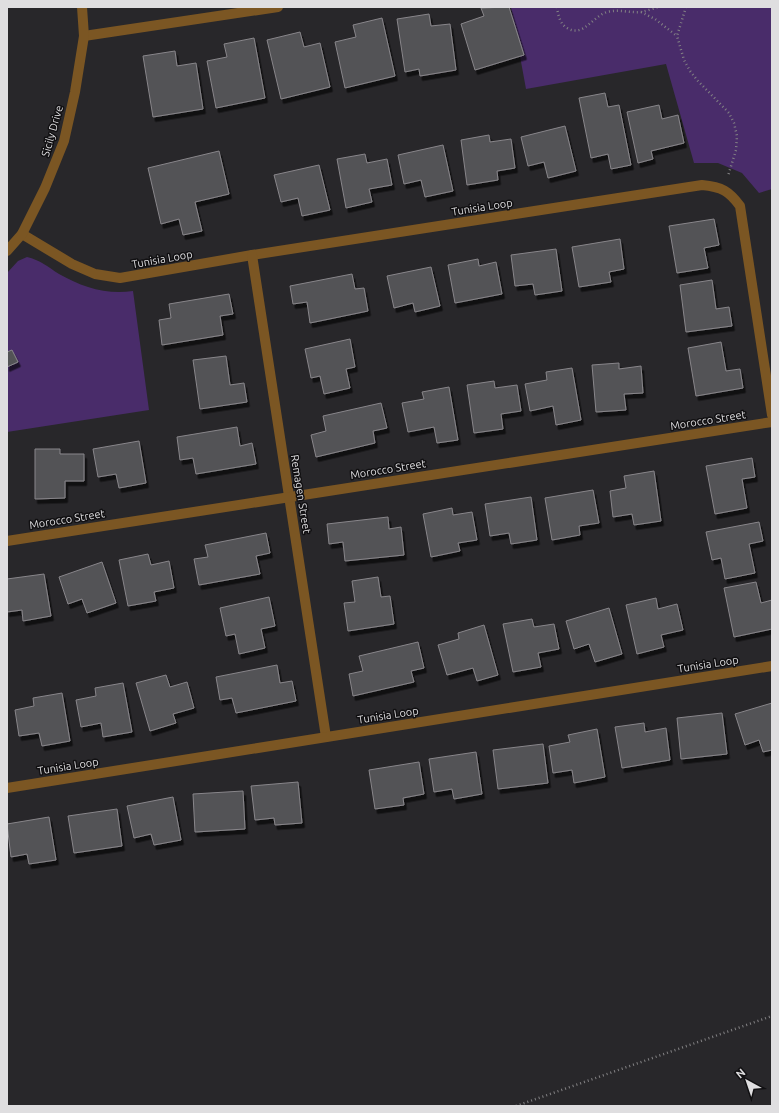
<svg xmlns="http://www.w3.org/2000/svg" width="779" height="1113" font-family="Ubuntu,sans-serif">
  <defs>
    <filter id="shadow"><feDropShadow dx="2.5" dy="4.5" stdDeviation="0" flood-color="#0009"/></filter>
  </defs>
  <rect width="100%" height="100%" fill="#28272a"/>
  <!-- green -->
  <g fill="#492c6a">
    <polygon points="511,7 772,7 772,189 759,193 742,173 718,163 694,163 666,64 526,89"/>
    <path d="M 27,257 C 40,260 48,267 59,274 C 82,287 106,295 133,291 L 149,410 L 7,432 L 7,273 L 18,261 Z"/>
  </g>
  <!-- building -->
  <g fill="#535256" stroke="#88868a" filter="url(#shadow)">
    <polygon points="509,7 524,55 475,70 461,24 484,16 481,8"/>
    <polygon points="429,14 431,26 450,24 456,70 420,76 419,69 405,72 397,19"/>
    <polygon points="382,18 395,76 345,88 335,42 356,37 353,25"/>
    <polygon points="300,32 304,47 320,43 330,87 281,99 267,40"/>
    <polygon points="254,38 265,98 216,108 207,61 227,57 224,44"/>
    <polygon points="175,51 177,66 196,63 203,109 153,117 143,56"/>
    <polygon points="605,93 608,107 619,105 631,165 611,169 608,154 591,158 579,98"/>
    <polygon points="659,105 662,119 678,115 684,143 651,151 653,159 638,163 627,112"/>
    <polygon points="565,126 576,171 548,178 544,162 528,166 521,137"/>
    <polygon points="489,135 490,142 511,139 515,168 497,171 498,180 467,185 461,140"/>
    <polygon points="443,145 453,191 425,197 421,180 404,184 398,155"/>
    <polygon points="219,151 229,194 195,202 202,231 183,235 179,219 161,224 148,168"/>
    <polygon points="365,154 367,163 387,159 392,185 369,189 372,202 346,208 337,159"/>
    <polygon points="319,165 330,210 302,216 298,198 281,202 274,175"/>
    <polygon points="714,219 719,245 704,248 708,268 677,273 669,226"/>
    <polygon points="620,239 624,269 609,272 611,282 579,287 572,247"/>
    <polygon points="556,249 562,291 535,295 533,284 515,286 511,255"/>
    <polygon points="478,259 479,266 496,262 502,294 455,303 448,265"/>
    <polygon points="431,267 440,306 415,312 413,303 394,308 387,276"/>
    <polygon points="352,274 355,289 364,288 368,311 310,323 307,302 293,304 290,286"/>
    <polygon points="712,280 716,309 729,307 732,326 686,332 680,285"/>
    <polygon points="229,294 233,314 220,316 223,335 162,345 159,320 171,318 169,304"/>
    <polygon points="350,339 355,367 346,369 350,388 324,394 320,376 311,378 305,349"/>
    <polygon points="721,342 726,371 740,369 743,388 696,396 688,348"/>
    <polygon points="12,350 18,362 7,367 7,352"/>
    <polygon points="226,356 230,385 244,383 247,402 200,409 193,360"/>
    <polygon points="619,363 619,369 641,366 643,393 624,394 626,410 596,412 592,365"/>
    <polygon points="572,368 581,420 556,425 553,406 530,411 525,384 547,380 546,372"/>
    <polygon points="494,381 495,388 517,385 521,411 501,414 503,429 474,433 467,385"/>
    <polygon points="449,387 458,440 437,443 434,427 408,432 402,403 424,399 422,392"/>
    <polygon points="381,403 387,428 373,431 375,443 316,457 311,435 326,431 323,416"/>
    <polygon points="237,427 240,446 252,443 256,464 196,474 193,458 180,460 177,437"/>
    <polygon points="139,441 146,483 119,488 116,474 98,477 93,449"/>
    <polygon points="35,449 60,449 60,454 84,454 84,481 65,481 65,498 35,499"/>
    <polygon points="752,458 755,477 742,479 747,508 715,514 706,466"/>
    <polygon points="654,471 661,521 634,525 632,514 613,517 610,491 626,488 624,476"/>
    <polygon points="593,490 599,523 579,526 580,535 552,540 545,498"/>
    <polygon points="531,497 537,540 511,544 509,533 490,536 485,504"/>
    <polygon points="452,508 453,515 472,512 477,540 458,543 460,551 431,557 423,514"/>
    <polygon points="388,517 389,529 401,527 404,555 345,561 343,542 329,544 327,524"/>
    <polygon points="759,522 763,541 749,544 755,573 725,579 721,558 712,560 706,532"/>
    <polygon points="266,533 270,553 256,556 260,574 199,585 194,559 208,557 205,545"/>
    <polygon points="148,554 151,565 169,561 174,588 154,592 156,601 128,606 119,560"/>
    <polygon points="102,562 116,603 87,613 82,599 68,604 59,577"/>
    <polygon points="44,574 51,616 23,621 22,610 7,612 7,579"/>
    <polygon points="378,577 381,597 390,596 394,624 348,631 344,603 355,602 352,581"/>
    <polygon points="756,582 761,603 772,600 772,629 734,637 724,588"/>
    <polygon points="269,597 275,626 261,629 265,648 239,654 235,634 226,636 220,608"/>
    <polygon points="656,598 658,609 677,604 683,630 661,635 664,647 637,654 626,605"/>
    <polygon points="609,608 622,654 595,662 589,644 574,649 566,621"/>
    <polygon points="532,619 534,627 554,624 559,649 538,653 541,667 513,672 503,624"/>
    <polygon points="484,625 498,675 477,681 473,668 447,675 438,645 459,639 458,633"/>
    <polygon points="418,642 424,668 411,671 414,682 353,696 349,674 363,671 359,656"/>
    <polygon points="277,665 280,683 292,681 296,701 236,713 232,698 220,700 216,677"/>
    <polygon points="166,675 170,687 187,682 194,708 173,714 176,723 150,731 136,683"/>
    <polygon points="123,683 132,732 103,737 101,723 81,727 76,700 96,696 95,688"/>
    <polygon points="62,693 70,741 42,746 39,733 19,736 15,710 34,706 33,698"/>
    <polygon points="772,703 772,750 763,752 759,740 745,745 735,714"/>
    <polygon points="722,713 727,754 681,759 677,718"/>
    <polygon points="644,723 645,732 666,728 670,760 622,768 615,727"/>
    <polygon points="597,729 605,777 574,783 572,770 553,773 549,746 570,742 568,735"/>
    <polygon points="543,744 548,783 498,789 493,750"/>
    <polygon points="476,752 482,794 454,799 452,789 434,792 429,759"/>
    <polygon points="419,762 424,794 403,798 404,805 375,809 369,770"/>
    <polygon points="298,782 302,823 275,825 274,818 255,820 251,786"/>
    <polygon points="243,791 245,829 195,832 193,794"/>
    <polygon points="173,797 181,840 154,845 151,834 134,838 127,806"/>
    <polygon points="117,809 122,846 74,853 68,816"/>
    <polygon points="49,817 56,860 29,864 27,854 11,857 7,824"/>
  </g>
  <g fill="none" stroke-linecap="round" stroke-linejoin="round">
    <!-- path -->
    <g stroke="#838284" stroke-width="2.5" stroke-dasharray="1 3" stroke-linecap="butt">
      <path d="M 557,7 C 558,15 560,24 567,28 C 583,38 593,16 607,12 C 619,9 630,13 641,12 C 647,11 654,8 659,7"/>
      <polyline points="686,7 677,36 684,60 690,71 698,81 729,113 734,123 737,136 736,150 728,176"/>
      <polyline points="641,12 655,19 677,36"/>
      <polyline points="516,1106 772,1016"/>
    </g>
    <!-- minor -->
    <g stroke="#7b5623" stroke-width="10">
      <polyline points="84,36 278,7"/>
      <path d="M 22,234 L 72,264 L 95,274 L 120,278 L 252,255 L 702,185 C 722,187 729,191 740,206 L 772,415"/>
      <polyline points="7,251 22,234 45,188 64,141 75,92 84,36 82,7"/>
      <polyline points="252,255 326,737"/>
      <polyline points="7,541 772,422"/>
      <polyline points="7,788 772,666"/>
    </g>
  </g>
  <g text-anchor="middle" stroke-width="3" stroke-linejoin="round" paint-order="stroke">
    <!-- street labels -->
    <g font-size="11" fill="#dfdee0" stroke="#111012">
      <text transform="translate(52 131) rotate(-74)" y="4">Sicily Drive</text>
      <text transform="translate(482 207) rotate(-9)" y="4">Tunisia Loop</text>
      <text transform="translate(162 259) rotate(-10)" y="4">Tunisia Loop</text>
      <text transform="translate(708 420) rotate(-9)" y="4">Morocco Street</text>
      <text transform="translate(388 469) rotate(-9)" y="4">Morocco Street</text>
      <text transform="translate(301 494) rotate(81)" y="4">Remagen Street</text>
      <text transform="translate(67 519) rotate(-9)" y="4">Morocco Street</text>
      <text transform="translate(708 664) rotate(-9)" y="4">Tunisia Loop</text>
      <text transform="translate(388 715) rotate(-9)" y="4">Tunisia Loop</text>
      <text transform="translate(68 766) rotate(-9)" y="4">Tunisia Loop</text>
    </g>
  </g>
  <!-- border -->
  <rect width="779" height="1113" fill="none" stroke="#dfdee0" stroke-width="16"/>
  <!-- north arrow -->
  <g transform="translate(747 1081) rotate(320)" stroke="#111012" stroke-width="3" paint-order="stroke">
  <path d="M0-3L7 15L0 10L-7 15Z" fill="#dfdee0"/>
  <text y="-6" font-size="11" font-weight="bold" text-anchor="middle" fill="#dfdee0">N</text>
  </g>
</svg>
